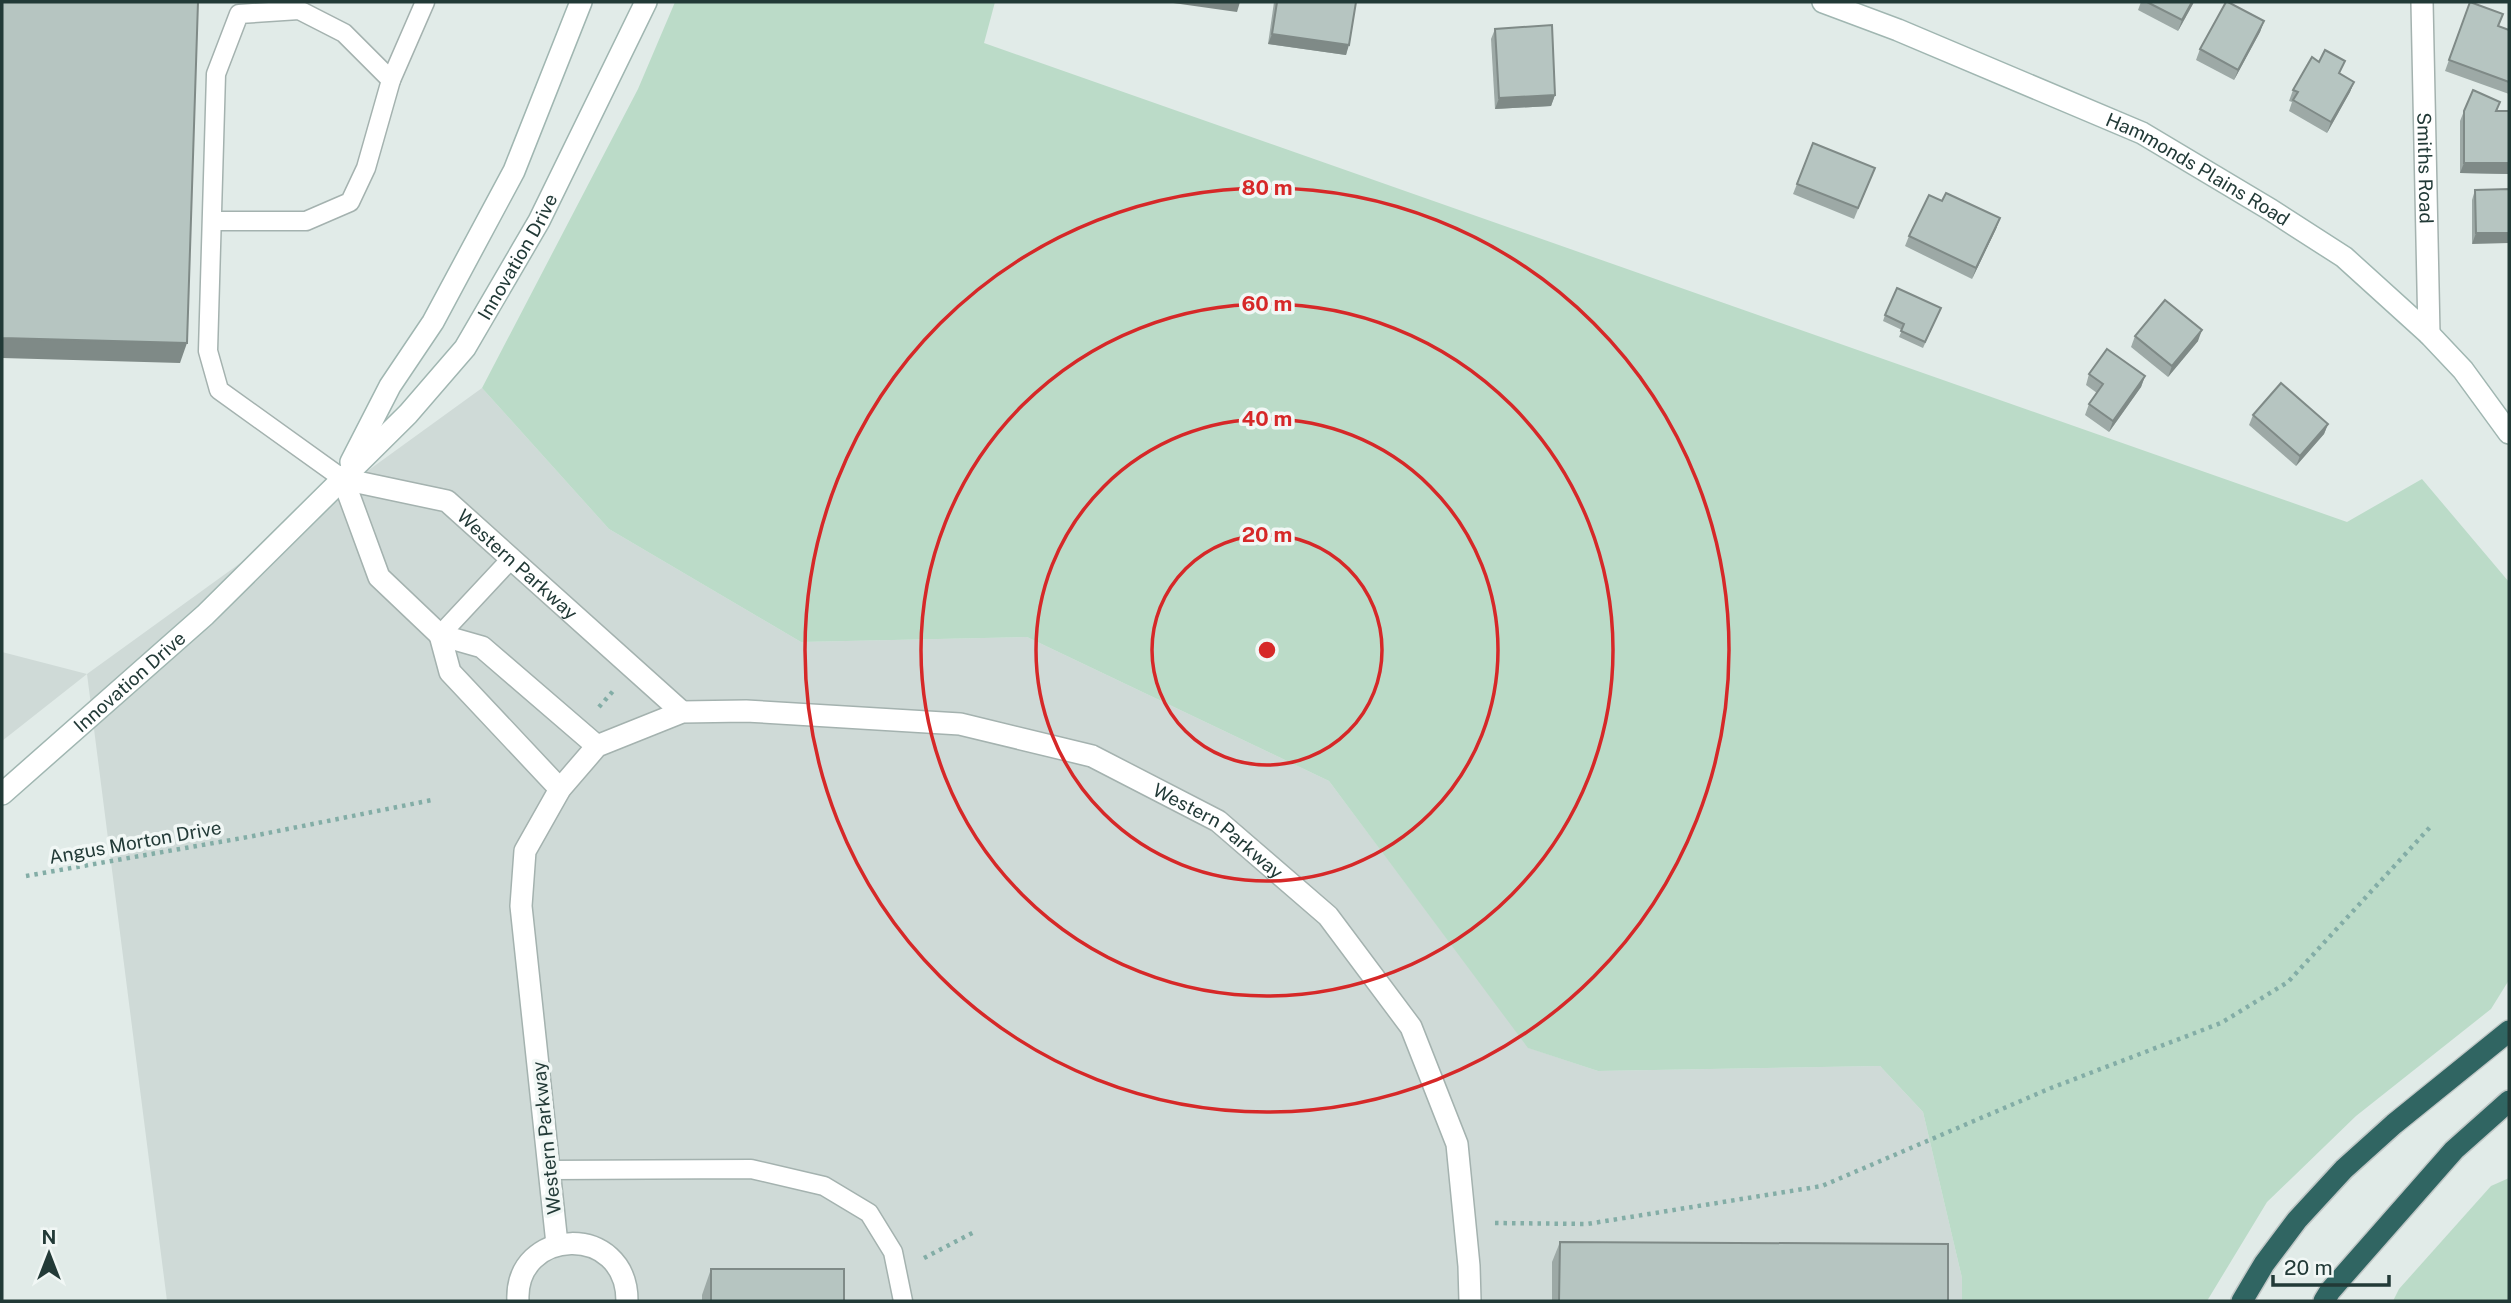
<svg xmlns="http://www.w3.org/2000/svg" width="2511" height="1303" font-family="'Public Sans',sans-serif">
  <rect width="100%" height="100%" fill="#e1ebe8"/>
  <!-- built -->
  <polygon fill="#cfdad7" points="482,388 609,529 801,642 1027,637 1329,781 1529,1048 1598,1071 1880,1066 1923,1112 1962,1278 1962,1301 167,1301 87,674 2,741 2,652 87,674"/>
  <!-- green -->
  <g fill="#bbdbc8">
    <polygon points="675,2 995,2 984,43 2347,522 2422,479 2509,582 2509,980 2491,1009 2356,1116 2267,1202 2207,1301 1962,1301 1962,1278 1923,1112 1880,1066 1598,1071 1528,1048 1329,781 1027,637 801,642 609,529 482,388 638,89"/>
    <polygon points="2509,1178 2509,1301 2393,1301 2399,1289 2491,1186"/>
  </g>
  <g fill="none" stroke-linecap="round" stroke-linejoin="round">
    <defs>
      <g id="lane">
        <polyline points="391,80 425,2"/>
        <polyline points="212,221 306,221 350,202 366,168 391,80 344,33 299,10 239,14 216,74 208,351 219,390 343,479"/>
        <polyline points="440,635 511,559"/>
        <polyline points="549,1170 751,1169 824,1186 869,1213 893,1252 903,1301"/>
      </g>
      <g id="street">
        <path id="s1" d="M 2422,2 L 2429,334"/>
        <path id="s2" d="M 343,479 L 447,501 L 682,712"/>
        <polyline points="343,479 379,577 440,635 482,647 597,746"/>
        <polyline points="440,635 450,672 560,789"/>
        <path id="s3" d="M 557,1244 L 521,906 L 525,851 L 560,789 L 597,746 L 682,712 L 746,711 L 960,724 L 1092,756 L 1218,821 L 1328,916 L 1411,1027 L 1457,1144 L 1469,1266 L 1470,1301"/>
        <path d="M 518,1301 C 514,1227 627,1222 627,1301"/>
      </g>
      <g id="secondary">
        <path id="s4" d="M 1823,2 L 1898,30 L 2142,133 L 2271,210 L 2344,257 L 2429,334 L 2463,370 L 2509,433"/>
        <polyline points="351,462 390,386 433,322 514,171 581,2"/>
        <path id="s5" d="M 2,794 L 205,615 L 408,414 L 465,348 L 539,221 L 646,2"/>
      </g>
      <g id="highway">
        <polyline points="2242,1301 2264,1264 2297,1220 2344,1169 2394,1124 2509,1031"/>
        <polyline points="2324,1301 2330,1291 2454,1150 2509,1101"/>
      </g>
    </defs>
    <!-- lane casing -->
    <use href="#lane" stroke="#a4b2af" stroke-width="21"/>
    <!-- street casing -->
    <use href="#street" stroke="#a4b2af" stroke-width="24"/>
    <!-- secondary casing -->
    <use href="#secondary" stroke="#a0b6b1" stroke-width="24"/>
    <!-- highway casing -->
    <use href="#highway" stroke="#c1c8c7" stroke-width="24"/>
    <!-- path -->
    <g stroke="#83ada6" stroke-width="4.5" stroke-dasharray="3.5 5" stroke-linecap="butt">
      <polyline points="599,707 614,690"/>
      <polyline points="26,876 248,837 432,800"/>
      <polyline points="1495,1223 1587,1224 1822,1186 2051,1088 2221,1023 2288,982 2432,825"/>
      <polyline points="924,1258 976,1231"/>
    </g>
    <!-- lane -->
    <use href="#lane" stroke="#fff" stroke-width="18"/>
    <!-- street -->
    <use href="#street" stroke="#fff" stroke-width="21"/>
    <!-- secondary -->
    <use href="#secondary" stroke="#fff" stroke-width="21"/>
    <!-- highway -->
    <use href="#highway" stroke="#306562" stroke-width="21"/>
  </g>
  <!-- wall -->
  <g fill="#9da9a6">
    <polygon points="1274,2 1356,2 1346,55 1268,44"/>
    <polygon points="2141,2 2194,2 2178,31 2138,10"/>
    <polygon points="2470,2 2498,26 2509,30 2509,94 2445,71"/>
    <polygon points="2264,21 2260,32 2234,80 2196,60 2200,49"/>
    <polygon points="1495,29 1555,95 1551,106 1495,109 1491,39"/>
    <polygon points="2340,74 2354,82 2350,92 2327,133 2289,111 2292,102 2289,101 2293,90"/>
    <polygon points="2500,102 2496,111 2509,111 2509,174 2460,173 2460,121 2464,111"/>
    <polygon points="1813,143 1875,168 1854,219 1793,194"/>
    <polygon points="2509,189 2472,244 2472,200 2475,190"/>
    <polygon points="1942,201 2000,218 1996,229 1972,279 1905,246 1909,236"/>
    <polygon points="1941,308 1923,348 1899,337 1902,330 1883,321 1885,315"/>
    <polygon points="2135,336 2198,341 2168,377 2131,347"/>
    <polygon points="2089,374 2145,376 2141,387 2109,432 2085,415 2089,404 2097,393 2086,385"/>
    <polygon points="2253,415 2328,424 2324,434 2296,466 2249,425"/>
    <polygon points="1560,1242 1948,1301 1552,1301 1552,1262"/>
    <polygon points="711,1269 844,1301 702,1301 702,1295"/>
  </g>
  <!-- shaded-wall -->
  <g fill="#7f8a87">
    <polygon points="1166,2 1240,2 1237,12"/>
    <polygon points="2192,2 2194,2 2178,31 2182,20"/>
    <polygon points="2264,21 2260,32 2234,80 2238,70"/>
    <polygon points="1272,34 1349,45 1346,55 1268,44"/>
    <polygon points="2354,82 2350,92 2327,133 2331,122"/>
    <polygon points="1555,95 1551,106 1495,109 1499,98"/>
    <polygon points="2464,163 2509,163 2509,174 2460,173"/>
    <polygon points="2000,218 1996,229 1972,279 1976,268"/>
    <polygon points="2476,233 2509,233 2509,243 2472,244"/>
    <polygon points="2202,330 2198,341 2168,377 2172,366"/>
    <polygon points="2,338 187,343 180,363 2,358"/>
    <polygon points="2145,376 2141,387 2109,432 2113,421"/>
    <polygon points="2328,424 2324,434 2296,466 2300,456"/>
  </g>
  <!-- building -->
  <g fill="#b6c5c1" stroke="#7f8a87" stroke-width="2">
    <polygon points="2,2 198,2 187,343 2,338"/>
    <polygon points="1277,2 1356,2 1349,45 1272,34"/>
    <polygon points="2147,2 2192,2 2182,20"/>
    <polygon points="2226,2 2228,2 2264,21 2238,70 2200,49"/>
    <polygon points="2470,2 2503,14 2498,26 2509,30 2509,82 2449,60"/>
    <polygon points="1552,25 1555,95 1499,98 1495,29"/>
    <polygon points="2325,50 2345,61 2339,73 2354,82 2331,122 2293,100 2298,92 2293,90 2312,57 2319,62"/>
    <polygon points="2473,90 2500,102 2496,111 2509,111 2509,163 2464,163 2464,111"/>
    <polygon points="1813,143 1875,168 1858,208 1797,184"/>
    <polygon points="2509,189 2509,233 2476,233 2475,190"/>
    <polygon points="1946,193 2000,218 1976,268 1909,236 1929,195 1942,201"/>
    <polygon points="1897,288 1941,308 1925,342 1901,331 1904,324 1885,315"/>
    <polygon points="2165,300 2202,330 2172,366 2135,336"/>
    <polygon points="2107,349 2145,376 2113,421 2089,404 2103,384 2089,374"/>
    <polygon points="2281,383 2328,424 2300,456 2253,415"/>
    <polygon points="1560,1242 1948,1244 1948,1301 1559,1301"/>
    <rect x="711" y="1269" width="133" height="32"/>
  </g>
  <!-- distance rings -->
  <g fill="none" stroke="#d62828" stroke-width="3.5">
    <circle cx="1267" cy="650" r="115"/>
    <circle cx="1267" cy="650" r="231"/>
    <circle cx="1267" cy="650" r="346"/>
    <circle cx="1267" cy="650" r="462"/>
  </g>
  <g text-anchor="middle" stroke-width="7" stroke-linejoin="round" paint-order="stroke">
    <!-- street labels -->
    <g font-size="19" fill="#223a37" stroke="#f1f7f5">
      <text dy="7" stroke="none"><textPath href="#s1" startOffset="166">Smiths Road</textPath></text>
      <text dy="7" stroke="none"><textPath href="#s4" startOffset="411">Hammonds Plains Road</textPath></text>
      <text dy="7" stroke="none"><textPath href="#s5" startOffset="749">Innovation Drive</textPath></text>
      <text dy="7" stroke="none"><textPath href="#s2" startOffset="201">Western Parkway</textPath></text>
      <text dy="7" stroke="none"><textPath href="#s5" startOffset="170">Innovation Drive</textPath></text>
      <text dy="7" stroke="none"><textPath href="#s3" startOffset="1176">Western Parkway</textPath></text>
      <text transform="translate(135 842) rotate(-10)" y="7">Angus Morton Drive</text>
      <text transform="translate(546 1138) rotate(-96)" y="7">Western Parkway</text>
    </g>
  </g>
  <circle cx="1267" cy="650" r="10" fill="#d62828" stroke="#f1f7f5" stroke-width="3.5"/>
  <g font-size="21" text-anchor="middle" font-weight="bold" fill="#d62828" stroke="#f1f7f5" stroke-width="7" stroke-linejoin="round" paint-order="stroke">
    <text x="1267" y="195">80 m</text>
    <text x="1267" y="311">60 m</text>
    <text x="1267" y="426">40 m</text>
    <text x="1267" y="542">20 m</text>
  </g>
  <!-- border -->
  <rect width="2511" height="1303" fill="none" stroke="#223a37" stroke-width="7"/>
  <!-- north arrow -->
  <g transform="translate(49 1254)" stroke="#f1f7f5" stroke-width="5" paint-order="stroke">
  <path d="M0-5L12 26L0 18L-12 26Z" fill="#223a37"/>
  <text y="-10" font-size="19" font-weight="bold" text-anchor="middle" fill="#223a37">N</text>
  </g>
  <!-- scale -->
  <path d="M2273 1275v10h116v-10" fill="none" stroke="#223a37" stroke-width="3.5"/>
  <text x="2284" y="1275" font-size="21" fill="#223a37" stroke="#f1f7f5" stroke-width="5" paint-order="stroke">20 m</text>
</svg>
